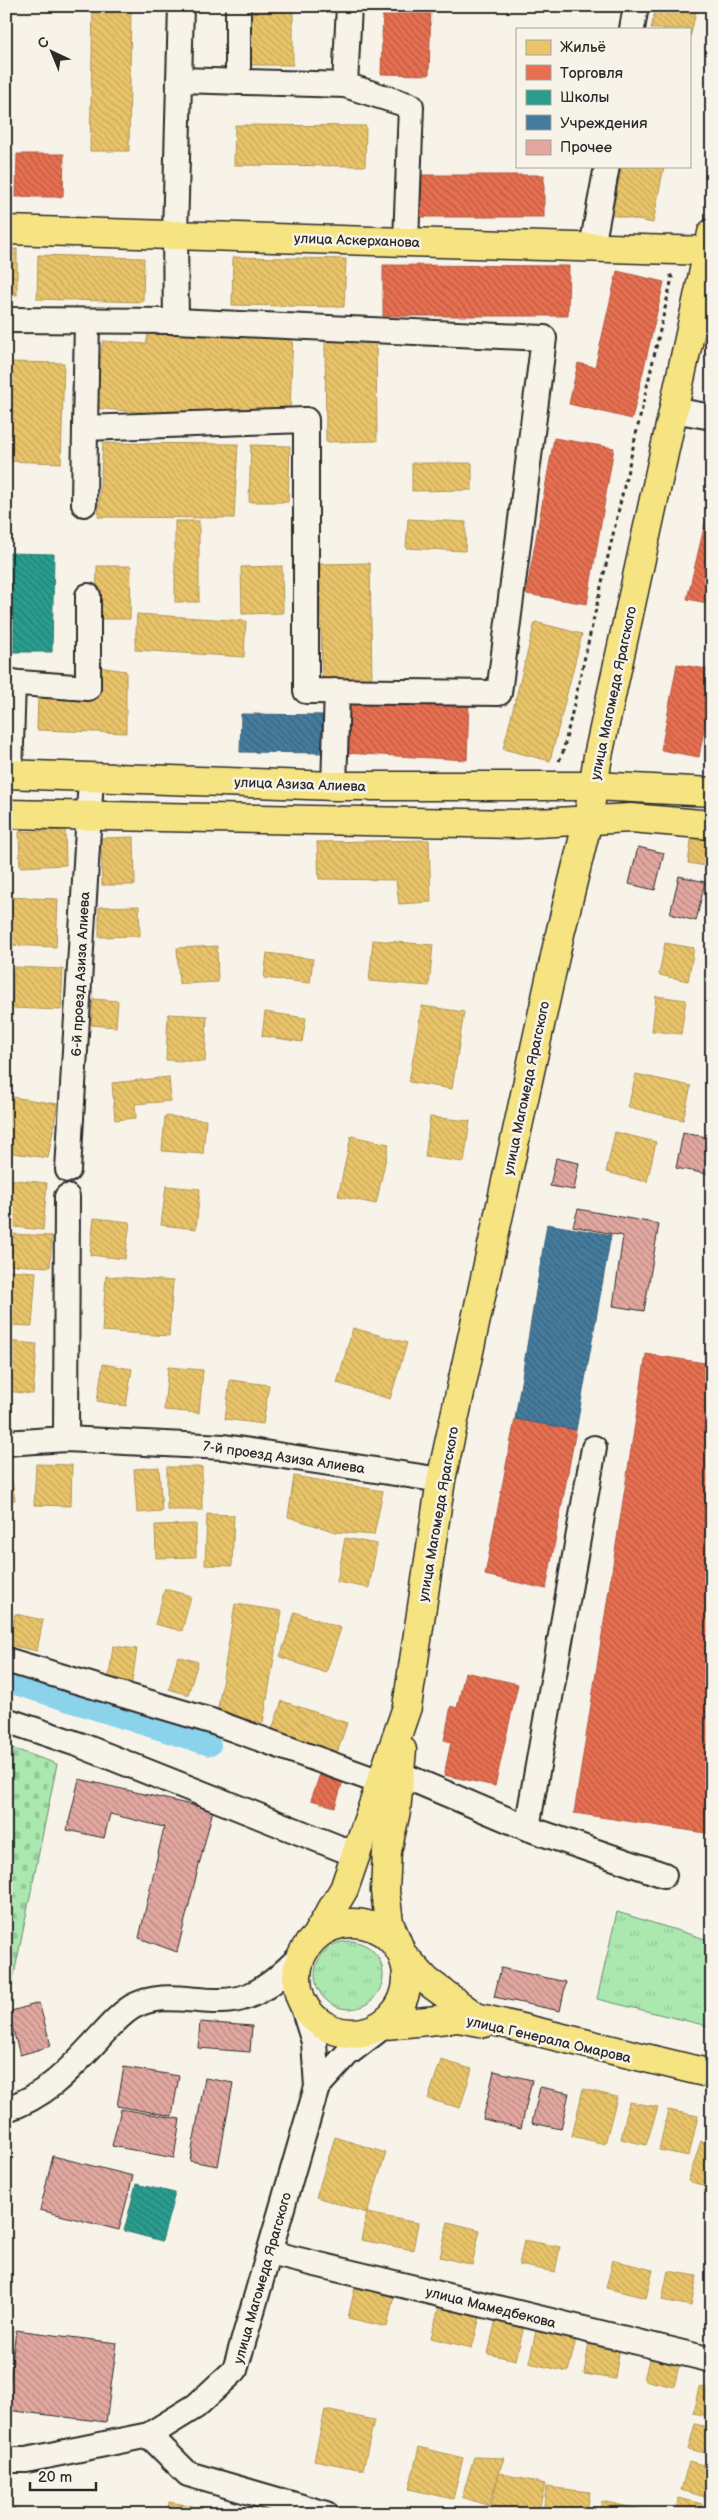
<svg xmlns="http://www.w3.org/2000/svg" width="718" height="2520" font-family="'Balsamiq Sans',sans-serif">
  <defs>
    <pattern id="grass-tufts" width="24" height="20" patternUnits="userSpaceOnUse" patternTransform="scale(1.25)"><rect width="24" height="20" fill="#abe8af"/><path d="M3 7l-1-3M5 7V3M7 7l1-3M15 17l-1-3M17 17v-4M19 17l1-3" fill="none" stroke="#93c797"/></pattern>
    <pattern id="cemetery-stones" width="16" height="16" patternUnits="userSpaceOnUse" patternTransform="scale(1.25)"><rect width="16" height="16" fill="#abe8af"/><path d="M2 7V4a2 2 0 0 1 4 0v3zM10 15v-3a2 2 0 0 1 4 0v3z" fill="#93c797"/></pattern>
    <pattern id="homes-back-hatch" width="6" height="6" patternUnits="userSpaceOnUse" patternTransform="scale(1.25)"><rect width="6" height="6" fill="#e9c46a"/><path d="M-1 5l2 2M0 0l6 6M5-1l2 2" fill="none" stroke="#c8a95c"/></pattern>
    <pattern id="shops-back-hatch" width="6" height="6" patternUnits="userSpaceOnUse" patternTransform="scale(1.25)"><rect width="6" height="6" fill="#e76f51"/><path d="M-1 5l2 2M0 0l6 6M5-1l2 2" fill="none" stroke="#bb5b43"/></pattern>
    <pattern id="schools-back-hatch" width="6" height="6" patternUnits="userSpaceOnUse" patternTransform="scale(1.25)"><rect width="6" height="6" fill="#2a9d8f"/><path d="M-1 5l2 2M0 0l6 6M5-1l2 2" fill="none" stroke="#248075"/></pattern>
    <pattern id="public-back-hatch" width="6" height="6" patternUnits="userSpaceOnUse" patternTransform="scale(1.25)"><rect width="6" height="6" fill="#457b9d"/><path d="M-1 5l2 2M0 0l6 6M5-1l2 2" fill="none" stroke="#3a6580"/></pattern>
    <pattern id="building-back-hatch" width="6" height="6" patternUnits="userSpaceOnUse" patternTransform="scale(1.25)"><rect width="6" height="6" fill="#e2a8a0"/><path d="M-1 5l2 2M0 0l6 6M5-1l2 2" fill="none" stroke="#b78983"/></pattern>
  </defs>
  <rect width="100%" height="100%" fill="#f7f3e8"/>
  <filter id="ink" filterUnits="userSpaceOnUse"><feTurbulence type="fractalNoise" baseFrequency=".02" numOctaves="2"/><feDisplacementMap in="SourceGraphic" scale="10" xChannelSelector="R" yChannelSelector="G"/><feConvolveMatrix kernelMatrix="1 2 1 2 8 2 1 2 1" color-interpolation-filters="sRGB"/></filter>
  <g filter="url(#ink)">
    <!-- grass -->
    <g fill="url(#grass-tufts)" stroke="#6b8a6d">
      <polygon points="617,1912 712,1941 712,2027 597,1999"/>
      <circle cx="349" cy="1975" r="34"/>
    </g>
    <!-- cemetery -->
    <polygon fill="url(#cemetery-stones)" stroke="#6b8a6d" points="6,1746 57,1764 6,2014"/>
    <!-- homes -->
    <g fill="url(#homes-back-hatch)" stroke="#b09657">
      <polygon points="93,6 131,6 129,151 90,151"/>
      <polygon points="250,6 293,6 293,65 249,65"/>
      <polygon points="656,6 697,6 689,43 689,29 651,29"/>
      <polygon points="235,125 366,126 365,166 234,165"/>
      <polygon points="622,166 664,166 653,223 612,215"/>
      <rect x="6" y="249" width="11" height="46"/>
      <polygon points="38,255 144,258 143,302 37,299"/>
      <polygon points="233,257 346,259 344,307 232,305"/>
      <polygon points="149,331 293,331 290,410 163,414 92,408 103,341 146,344"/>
      <polygon points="376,340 377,441 326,442 325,341"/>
      <polygon points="6,362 64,363 61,463 6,461"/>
      <polygon points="103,443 238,444 234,518 98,517"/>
      <polygon points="251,445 290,446 288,502 249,502"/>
      <polygon points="412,463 472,463 472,490 412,491"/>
      <polygon points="408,519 466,522 465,551 406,548"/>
      <rect x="175" y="521" width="24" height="81"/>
      <polygon points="370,563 372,682 322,683 320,564"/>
      <polygon points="97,566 131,566 130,619 96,619"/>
      <polygon points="282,566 283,613 242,614 241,567"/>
      <polygon points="137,614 246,621 244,657 135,650"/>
      <polygon points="535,622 582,634 550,761 503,749"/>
      <polygon points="92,666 126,671 126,733 37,730 38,695 91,699"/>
      <polygon points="65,830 66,865 20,867 19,832"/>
      <polygon points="692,834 712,837 712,867 688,863"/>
      <polygon points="134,837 135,885 102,885 101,838"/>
      <polygon points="429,840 431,902 399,904 396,880 319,879 317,842"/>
      <polygon points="6,897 58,899 56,947 6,945"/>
      <polygon points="139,906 140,936 99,937 99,907"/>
      <polygon points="373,940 433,945 429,986 369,981"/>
      <polygon points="665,943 694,948 688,981 659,975"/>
      <polygon points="217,946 218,982 179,984 177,948"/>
      <polygon points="267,953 313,959 310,983 264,978"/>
      <polygon points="14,967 63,969 61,1010 12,1008"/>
      <polygon points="656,996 686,1000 681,1034 652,1031"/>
      <polygon points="93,999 118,1001 116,1027 91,1025"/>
      <polygon points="422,1006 464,1012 452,1089 409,1082"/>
      <polygon points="265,1012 306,1018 302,1042 262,1036"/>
      <polygon points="168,1014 207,1016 205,1062 166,1060"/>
      <polygon points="636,1074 691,1086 683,1120 628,1107"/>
      <polygon points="169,1077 171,1101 135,1104 136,1118 115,1120 112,1083"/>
      <polygon points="6,1096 58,1104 48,1158 6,1152"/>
      <polygon points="165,1116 206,1120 203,1154 162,1151"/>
      <polygon points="430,1117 470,1121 464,1162 425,1157"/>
      <polygon points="615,1132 656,1142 647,1182 606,1172"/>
      <polygon points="351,1136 389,1144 376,1204 338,1196"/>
      <polygon points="7,1179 47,1183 43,1230 6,1226"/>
      <polygon points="166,1186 200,1189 196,1229 161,1225"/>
      <polygon points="94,1218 130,1222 125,1259 90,1255"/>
      <polygon points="11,1234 52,1236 50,1267 9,1265"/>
      <polygon points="6,1270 36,1272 32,1326 6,1325"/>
      <polygon points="106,1276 173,1281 169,1336 102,1331"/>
      <polygon points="353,1328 407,1343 390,1399 337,1383"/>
      <polygon points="6,1341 37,1344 33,1394 6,1391"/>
      <polygon points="103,1364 132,1369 126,1406 97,1401"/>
      <polygon points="168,1367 203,1370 199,1413 164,1410"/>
      <polygon points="230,1380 269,1385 263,1424 225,1419"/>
      <polygon points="9,1463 15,1500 6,1502 6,1464"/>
      <polygon points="36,1464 72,1465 71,1506 34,1505"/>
      <polygon points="159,1467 162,1511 137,1513 134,1469"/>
      <rect x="167" y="1467" width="35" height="43"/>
      <polygon points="294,1476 383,1491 374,1535 336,1532 288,1517"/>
      <polygon points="207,1514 234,1515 232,1566 205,1565"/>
      <polygon points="196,1524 196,1557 156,1558 155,1525"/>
      <polygon points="345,1538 377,1544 369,1588 337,1582"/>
      <polygon points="165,1589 191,1596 182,1631 155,1624"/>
      <polygon points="235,1604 282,1611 263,1723 217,1714"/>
      <polygon points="295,1612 341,1628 326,1673 280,1657"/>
      <polygon points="15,1614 43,1620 37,1651 9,1645"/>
      <polygon points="113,1646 137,1649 131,1688 108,1684"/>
      <polygon points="178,1656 198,1662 188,1695 169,1689"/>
      <polygon points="282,1701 347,1723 337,1753 271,1732"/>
      <polygon points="441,2060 472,2069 460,2108 428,2099"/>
      <polygon points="583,2089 617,2097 605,2144 572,2136"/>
      <polygon points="629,2102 658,2107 646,2145 621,2139"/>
      <polygon points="668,2110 698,2116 689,2156 659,2150"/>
      <polygon points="335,2137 386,2153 367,2213 316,2197"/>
      <polygon points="701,2141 712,2144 712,2188 688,2181"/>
      <polygon points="367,2213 418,2223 413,2250 361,2240"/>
      <polygon points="448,2222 480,2230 472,2265 440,2257"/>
      <polygon points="524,2240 560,2247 555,2272 519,2265"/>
      <polygon points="712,2256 712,2277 708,2277"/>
      <polygon points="613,2260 653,2270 646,2298 606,2288"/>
      <polygon points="668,2271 697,2276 691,2306 662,2300"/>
      <polygon points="355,2287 394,2296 387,2327 348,2318"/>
      <polygon points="712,2291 712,2316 707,2315"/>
      <polygon points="441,2299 482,2309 472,2348 431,2338"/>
      <polygon points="496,2319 524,2326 516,2360 488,2354"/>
      <polygon points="537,2326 577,2335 568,2372 529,2363"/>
      <polygon points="590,2335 621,2340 615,2379 584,2374"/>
      <polygon points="652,2347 682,2353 674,2387 644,2380"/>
      <polygon points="699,2387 712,2389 712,2417 693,2413"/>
      <polygon points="325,2410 374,2420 363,2470 314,2460"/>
      <polygon points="695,2424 712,2428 709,2454 688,2449"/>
      <polygon points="419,2447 463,2458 453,2499 409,2489"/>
      <polygon points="474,2457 504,2458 489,2506 462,2497"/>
      <polygon points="689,2461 712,2467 705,2497 681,2490"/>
      <polygon points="499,2473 545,2484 538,2514 505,2514 490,2510"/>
      <polygon points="546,2487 590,2492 587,2514 543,2514"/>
      <polygon points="679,2498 702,2504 699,2514 674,2514"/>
      <polygon points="602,2501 651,2512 650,2514 599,2514"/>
      <polygon points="169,2502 227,2512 227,2514 167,2514"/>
    </g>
    <!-- shops -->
    <g fill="url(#shops-back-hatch)" stroke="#af5b46">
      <polygon points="383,6 431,6 429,75 381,74"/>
      <polygon points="17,154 64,154 63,197 16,197"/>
      <rect x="413" y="175" width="131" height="42"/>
      <polygon points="383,265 569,266 568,316 383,316"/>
      <polygon points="617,271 664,282 632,419 569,404 578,363 595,367"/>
      <polygon points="554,438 614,448 587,604 526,594"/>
      <polygon points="712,494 712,604 687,599"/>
      <polygon points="677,664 712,670 712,685 699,757 661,750"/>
      <polygon points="348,698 469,701 467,760 344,753"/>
      <polygon points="646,1354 712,1364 712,1834 574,1813"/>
      <polygon points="515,1419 576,1430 546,1589 485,1575"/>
      <polygon points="465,1672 518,1684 495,1786 444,1775 451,1742 444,1740 451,1706 457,1708"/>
      <polygon points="320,1774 343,1781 335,1807 311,1800"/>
    </g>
    <!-- schools -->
    <g fill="url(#schools-back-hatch)" stroke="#2a7b71">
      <polygon points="7,553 54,554 52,652 6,652"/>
      <polygon points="136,2184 175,2193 162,2241 124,2231"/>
    </g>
    <!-- public -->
    <g fill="url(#public-back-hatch)" stroke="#3d637b">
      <polygon points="241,714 330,715 331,753 240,752"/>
      <polygon points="547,1224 611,1235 576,1430 515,1419"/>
    </g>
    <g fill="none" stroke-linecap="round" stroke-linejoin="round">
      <!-- canal -->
      <polyline stroke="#8ad3eb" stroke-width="22" points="6,1681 210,1745"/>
    </g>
    <!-- building -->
    <g fill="url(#building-back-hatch)" stroke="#2b2b2b">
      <polygon points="638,847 664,853 655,890 629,884"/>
      <polygon points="679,876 705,882 696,921 670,914"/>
      <polygon points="683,1133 712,1138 712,1175 676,1168"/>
      <polygon points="556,1158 579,1163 574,1190 550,1186"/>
      <polygon points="578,1209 659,1224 644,1311 613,1306 623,1236 573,1226"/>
      <polygon points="79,1779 213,1810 177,1952 139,1938 164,1827 110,1814 104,1838 67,1830"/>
      <polygon points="501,1968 566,1982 560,2011 494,1997"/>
      <polygon points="39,2003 51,2046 20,2055 8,2012"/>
      <polygon points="200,2022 252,2026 250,2052 198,2048"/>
      <polygon points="124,2067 179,2076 172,2116 117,2106"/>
      <polygon points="494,2071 532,2080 521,2128 483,2119"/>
      <polygon points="205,2078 233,2083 218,2166 190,2161"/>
      <polygon points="540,2087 569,2093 561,2129 532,2123"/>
      <polygon points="121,2109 180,2119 174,2158 112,2146"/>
      <polygon points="53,2156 133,2176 119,2230 40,2210"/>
      <polygon points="16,2330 117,2343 106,2422 6,2410"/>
      <polygon points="6,2509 18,2510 17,2514 6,2514"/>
    </g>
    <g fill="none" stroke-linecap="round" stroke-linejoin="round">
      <defs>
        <g id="minor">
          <polyline points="349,6 345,85 411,106 406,242"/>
          <polyline points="632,29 636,6"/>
          <polyline points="179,80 345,85"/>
          <polyline points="238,82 238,6"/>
          <polyline points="592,247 607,166"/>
          <polyline points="6,320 176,321 175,235 181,6"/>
          <polyline points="87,321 85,428 306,420 306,691 499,693 544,338 176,321"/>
          <polyline points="673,410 712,417"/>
          <polyline points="84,504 85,428"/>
          <polyline points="6,682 88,688 88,596"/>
          <polyline points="10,775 13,682"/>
          <polyline points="334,786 337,691"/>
          <polyline points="68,1170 91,778"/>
          <polyline points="66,1439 67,1197"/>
          <polyline points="6,1443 66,1439 224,1447 441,1480"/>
          <polyline points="6,1660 211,1721 380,1782"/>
          <polyline points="6,1720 80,1745 357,1855"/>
          <polyline points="400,1774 527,1828 594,1448"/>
          <polyline points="527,1828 664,1875"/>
          <polyline points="317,2087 347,2054 385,2025"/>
          <path d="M 6,2109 C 46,2097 71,2068 99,2038 C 109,2027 119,2015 132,2007 C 169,1986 210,2011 248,1996 C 269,1988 284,1972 300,1957"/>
          <polyline points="270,2253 712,2360"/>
          <polyline points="149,2435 188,2474 326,2514"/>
          <polyline points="6,2460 26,2460 149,2435 196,2406 235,2370 317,2087 314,2042 302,2004"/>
        </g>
        <g id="major">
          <polyline points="6,230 708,251"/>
          <polyline points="6,774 334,786 594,786 712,792"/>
          <polyline points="6,814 518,824 631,818 712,825"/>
          <polyline points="402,1750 396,1811 387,1851 385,1891 389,1922 402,1954 427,1981 476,2017 712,2074"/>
          <circle cx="352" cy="1978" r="55"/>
          <polyline points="317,1934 344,1889 407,1707 441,1480 559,938 588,820 598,756 712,233"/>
          <polyline points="385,2025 458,2018 485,2023"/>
        </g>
      </defs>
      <!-- minor casing -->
      <use href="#minor" stroke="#2b2b2b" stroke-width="28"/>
      <!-- major casing -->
      <use href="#major" stroke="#2b2b2b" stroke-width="31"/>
      <!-- path -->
      <polyline stroke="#2b2b2b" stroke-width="3" stroke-dasharray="4 4" stroke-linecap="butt" points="559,761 563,752 672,278 670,274"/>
      <!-- minor -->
      <use href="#minor" stroke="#f7f3e8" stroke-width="24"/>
      <!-- major -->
      <use href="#major" stroke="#f6e381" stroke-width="28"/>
    </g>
  </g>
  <g text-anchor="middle" stroke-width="5" stroke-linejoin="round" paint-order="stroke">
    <!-- street labels -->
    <g font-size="14" fill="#2b2b2b" stroke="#f7f3e8">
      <text transform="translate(357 240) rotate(2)" y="5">улица Аскерханова</text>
      <text transform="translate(613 693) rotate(-78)" y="5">улица Магомеда Ярагского</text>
      <text transform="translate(300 784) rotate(2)" y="5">улица Азиза Алиева</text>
      <text transform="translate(80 974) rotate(-87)" y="5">6-й проезд Азиза Алиева</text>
      <text transform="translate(526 1088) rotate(-78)" y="5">улица Магомеда Ярагского</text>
      <text transform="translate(284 1457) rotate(8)" y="5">7-й проезд Азиза Алиева</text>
      <text transform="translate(438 1514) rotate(-80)" y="5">улица Магомеда Ярагского</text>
      <text transform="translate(549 2039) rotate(13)" y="5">улица Генерала Омарова</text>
      <text transform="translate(262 2278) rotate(-74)" y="5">улица Магомеда Ярагского</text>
      <text transform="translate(491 2307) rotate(14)" y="5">улица Мамедбекова</text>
    </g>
  </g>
  <!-- margin -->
  <rect width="718" height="2520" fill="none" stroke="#f7f3e8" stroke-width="25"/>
  <rect x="12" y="12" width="693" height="2495" fill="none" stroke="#2b2b2b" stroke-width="2" filter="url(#ink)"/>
  <!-- legend -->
  <rect x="516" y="28" width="175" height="140" fill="#f7f3e8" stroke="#a5a39c"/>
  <rect x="526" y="40" width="25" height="15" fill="#e9c46a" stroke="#a5a39c"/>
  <text x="560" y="52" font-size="15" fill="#2b2b2b">Жильё</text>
  <rect x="526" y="65" width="25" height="15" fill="#e76f51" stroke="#a5a39c"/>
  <text x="560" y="78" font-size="15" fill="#2b2b2b">Торговля</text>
  <rect x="526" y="90" width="25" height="15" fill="#2a9d8f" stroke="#a5a39c"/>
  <text x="560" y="102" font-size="15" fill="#2b2b2b">Школы</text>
  <rect x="526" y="115" width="25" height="15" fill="#457b9d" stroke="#a5a39c"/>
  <text x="560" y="128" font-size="15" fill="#2b2b2b">Учреждения</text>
  <rect x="526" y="140" width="25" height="15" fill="#e2a8a0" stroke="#a5a39c"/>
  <text x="560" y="152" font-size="15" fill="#2b2b2b">Прочее</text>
  <!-- north arrow -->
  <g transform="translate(52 52) rotate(316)" stroke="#f7f3e8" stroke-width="4" paint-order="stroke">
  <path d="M0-4L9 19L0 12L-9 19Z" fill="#2b2b2b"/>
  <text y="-8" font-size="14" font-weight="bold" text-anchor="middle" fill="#2b2b2b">С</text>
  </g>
  <!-- scale -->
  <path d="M30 2482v8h66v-8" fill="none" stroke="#2b2b2b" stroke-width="2.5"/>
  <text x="38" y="2482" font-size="15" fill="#2b2b2b" stroke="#f7f3e8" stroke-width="4" paint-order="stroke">20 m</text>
</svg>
